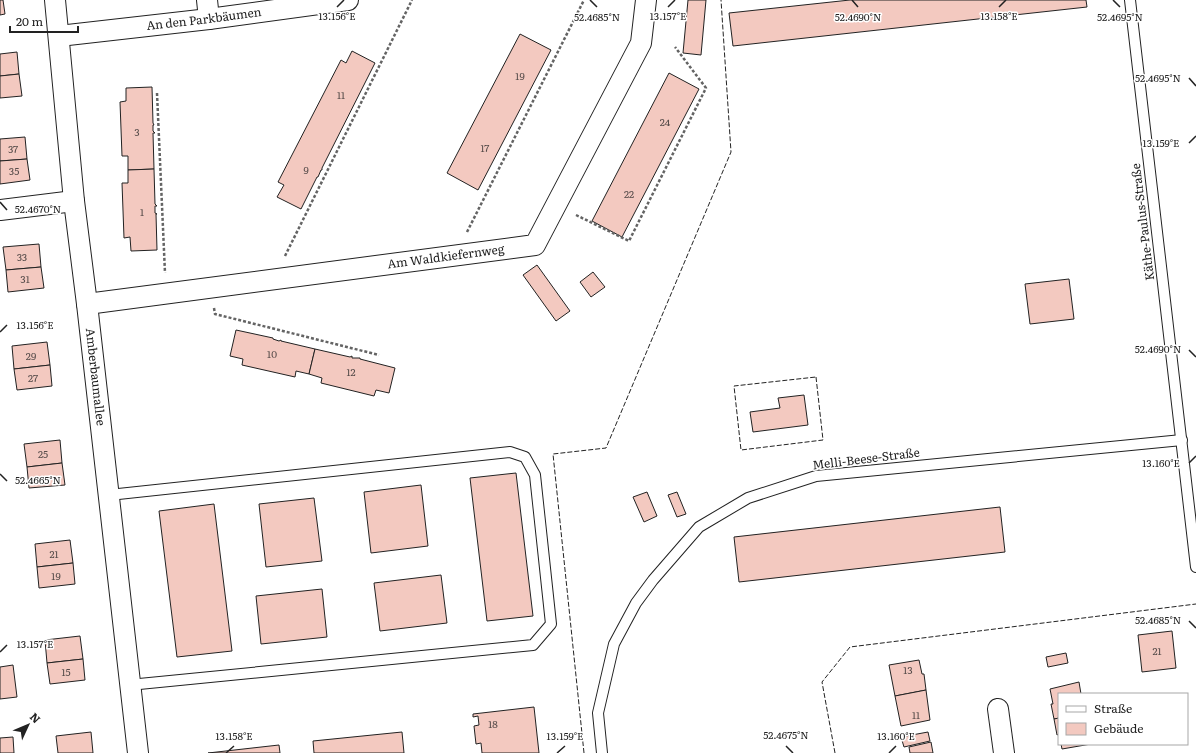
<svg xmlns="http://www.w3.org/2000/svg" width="1196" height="753" font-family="Literata,serif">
  <rect width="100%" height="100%" fill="#fff"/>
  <!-- building -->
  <g fill="#f3c9c0" stroke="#222">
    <polygon points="0,0 3,0 5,14 0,15"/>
    <polygon points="688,0 706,0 701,55 683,53"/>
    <polygon points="850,0 1086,0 1087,7 733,46 729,13"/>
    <polygon points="520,34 551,50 478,190 447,173"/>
    <polygon points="352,51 375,63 322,168 322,170 321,170 318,177 317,177 301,209 277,197 284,185 278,182 341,60 346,63"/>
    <polygon points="17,52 19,74 0,76 0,54"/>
    <polygon points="669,73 699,89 622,237 592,221"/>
    <polygon points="19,74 22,96 0,98 0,76"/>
    <polygon points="152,87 153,123 154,125 153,125 153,131 155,133 153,133 154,169 128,170 128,156 122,156 120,102 126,101 126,88"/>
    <polygon points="25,137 27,159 0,161 0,139"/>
    <polygon points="27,159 30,180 0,184 0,161"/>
    <polygon points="154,169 155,204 157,206 155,206 155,213 157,214 156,214 157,250 131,251 130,237 124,238 122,183 128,183 128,170"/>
    <polygon points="39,244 41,267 6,270 3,247"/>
    <polygon points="537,265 570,311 556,321 523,275"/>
    <polygon points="41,267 44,288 8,292 6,270"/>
    <polygon points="593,272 605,287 591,297 580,282"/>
    <polygon points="1069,279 1074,319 1030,324 1025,284"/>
    <polygon points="236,330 273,338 273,339 279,341 281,340 281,341 315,349 309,374 296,371 295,377 242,365 243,359 230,356"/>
    <polygon points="47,342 50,365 14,369 12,346"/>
    <polygon points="315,349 350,357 352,356 352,358 360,358 360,359 395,368 389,393 376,390 374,396 321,383 322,378 309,374"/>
    <polygon points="50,365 52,386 17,390 14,369"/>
    <polygon points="804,395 808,425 753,432 750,412 780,408 778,398"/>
    <polygon points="60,440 62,463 27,467 24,444"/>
    <polygon points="62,463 65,485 29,488 27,467"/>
    <polygon points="516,473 533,616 487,621 470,478"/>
    <polygon points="421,485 428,546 371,553 364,492"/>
    <polygon points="647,492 657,516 644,522 633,497"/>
    <polygon points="677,492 686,514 677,517 668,495"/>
    <polygon points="314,498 322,561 266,567 259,504"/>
    <polygon points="214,504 232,651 177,657 159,511"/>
    <polygon points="1000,507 1005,552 739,582 734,537"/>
    <polygon points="70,540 73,563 37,567 35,544"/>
    <polygon points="73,563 75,584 39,588 37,567"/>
    <polygon points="441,575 447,623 380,631 374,583"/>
    <polygon points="322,589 327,637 261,644 256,596"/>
    <polygon points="1172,631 1176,668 1142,672 1138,635"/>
    <polygon points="80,636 83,659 47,663 45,640"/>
    <polygon points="1066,653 1068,663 1048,667 1046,657"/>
    <polygon points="83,659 85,680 50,684 47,663"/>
    <polygon points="919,660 922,674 924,674 926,690 895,696 889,665"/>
    <polygon points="13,665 17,697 0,699 0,667"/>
    <polygon points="1079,682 1081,694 1059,694 1059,718 1054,719 1051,704 1053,704 1050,689"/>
    <polygon points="926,690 930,720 901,726 895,696"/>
    <polygon points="534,707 539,753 482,753 481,743 476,744 474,726 479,725 478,716 473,717 473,714"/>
    <polygon points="1059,718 1059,734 1057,735 1054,719"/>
    <polygon points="91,732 93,753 58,753 56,736"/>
    <polygon points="402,732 404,753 314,753 313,741"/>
    <polygon points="928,732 930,741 904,747 901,737"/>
    <polygon points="13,737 14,753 0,753 0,738"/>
    <polygon points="931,742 933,753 910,753 909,747"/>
    <polygon points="1061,744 1091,744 1062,749"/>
    <polygon points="279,745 280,753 208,753"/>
  </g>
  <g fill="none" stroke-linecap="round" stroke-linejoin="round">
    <defs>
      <g id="service">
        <polyline points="1130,0 1196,567"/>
        <polyline points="109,495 510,452 525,457 535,475 551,624 533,645 129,685"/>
        <polyline points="602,753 598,713 614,644 636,603 653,580 699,527 748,498 816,476 1182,440"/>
      </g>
      <g id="minor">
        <path id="s1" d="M 55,0 L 74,201 L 87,304 L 138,753"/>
        <polyline points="207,0 209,19"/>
        <path id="s2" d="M 59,36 L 209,19 L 348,0"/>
        <polyline points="0,210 74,201"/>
        <path id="s3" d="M 87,304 L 535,245 L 641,43 L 646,0"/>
        <polyline points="998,709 1004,753"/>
      </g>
    </defs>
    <!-- service casing -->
    <use href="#service" stroke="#222" stroke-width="12"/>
    <!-- minor casing -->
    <use href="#minor" stroke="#222" stroke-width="22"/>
    <!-- path -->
    <g stroke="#646464" stroke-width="2.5" stroke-dasharray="3 2" stroke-linecap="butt">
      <polyline points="157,93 165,273"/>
      <polyline points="576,215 629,241 706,88 675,47"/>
      <polyline points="467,232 584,0"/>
      <polyline points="285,256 412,0"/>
      <polyline points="214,308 215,314 379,355"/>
    </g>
    <!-- service -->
    <use href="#service" stroke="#fff" stroke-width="10"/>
    <!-- minor -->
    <use href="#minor" stroke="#fff" stroke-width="20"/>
    <!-- fence -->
    <g stroke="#222" stroke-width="1" stroke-dasharray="5 2" stroke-linecap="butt">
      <polygon points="816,377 823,440 741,450 734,386"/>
      <polyline points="584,753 553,454 606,448 731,152 721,0"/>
      <polyline points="835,753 822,682 850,647 1196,604"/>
    </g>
  </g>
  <!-- ticks -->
  <path fill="none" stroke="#222" stroke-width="1.5" d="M 590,0 L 597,7M 852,0 L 858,7M 1113,0 L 1120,7M 337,7 L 344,0M 668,7 L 675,0M 999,7 L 1006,0M 1189,78 L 1196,86M 1189,143 L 1196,136M 0,202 L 7,210M 0,332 L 7,325M 1189,350 L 1196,357M 1189,463 L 1196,456M 0,474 L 7,481M 1189,621 L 1196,628M 0,652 L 7,645M 786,746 L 793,753M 226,753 L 234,746M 557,753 L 565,746M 889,753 L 896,746"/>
  <g text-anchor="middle" stroke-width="3" stroke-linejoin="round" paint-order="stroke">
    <!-- number labels -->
    <g font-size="10" fill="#564c4a">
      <text x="520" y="80">19</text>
      <text x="341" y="99">11</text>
      <text x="665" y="126">24</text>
      <text x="137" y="136">3</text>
      <text x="485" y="152">17</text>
      <text x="13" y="153">37</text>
      <text x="306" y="174">9</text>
      <text x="14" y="175">35</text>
      <text x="629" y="198">22</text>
      <text x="142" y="216">1</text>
      <text x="22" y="261">33</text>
      <text x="25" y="283">31</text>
      <text x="272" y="358">10</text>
      <text x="31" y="360">29</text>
      <text x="351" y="376">12</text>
      <text x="33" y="382">27</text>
      <text x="43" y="458">25</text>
      <text x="54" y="558">21</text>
      <text x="56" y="580">19</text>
      <text x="1157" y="655">21</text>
      <text x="908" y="674">13</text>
      <text x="66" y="676">15</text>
      <text x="916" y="719">11</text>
      <text x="493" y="728">18</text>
    </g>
    <!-- street labels -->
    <g font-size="12" fill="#222" stroke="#fff">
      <text dy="4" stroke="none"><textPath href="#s2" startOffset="146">An den Parkbäumen</textPath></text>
      <text transform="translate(1143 222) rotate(-97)" y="4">Käthe-Paulus-Straße</text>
      <text dy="4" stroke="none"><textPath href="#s3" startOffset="362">Am Waldkiefernweg</textPath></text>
      <text dy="4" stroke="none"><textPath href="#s1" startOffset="379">Amberbaumallee</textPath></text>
      <text transform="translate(866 459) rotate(-7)" y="4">Melli-Beese-Straße</text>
    </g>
  </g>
  <g font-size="10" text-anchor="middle" fill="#222" stroke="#fff" stroke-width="3" stroke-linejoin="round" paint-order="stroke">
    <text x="337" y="20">13.156°E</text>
    <text x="668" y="20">13.157°E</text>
    <text x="999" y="20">13.158°E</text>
    <text x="1120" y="21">52.4695°N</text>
    <text x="597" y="21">52.4685°N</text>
    <text x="858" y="21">52.4690°N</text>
    <text x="1158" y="82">52.4695°N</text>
    <text x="1161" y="147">13.159°E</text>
    <text x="38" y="213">52.4670°N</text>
    <text x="35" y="329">13.156°E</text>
    <text x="1158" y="353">52.4690°N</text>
    <text x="1161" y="467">13.160°E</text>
    <text x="38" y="484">52.4665°N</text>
    <text x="1158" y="624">52.4685°N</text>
    <text x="35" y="648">13.157°E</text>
    <text x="786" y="739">52.4675°N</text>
    <text x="234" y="740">13.158°E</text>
    <text x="565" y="740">13.159°E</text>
    <text x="896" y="740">13.160°E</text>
  </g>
  <!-- legend -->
  <rect x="1058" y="693" width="130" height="52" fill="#ffffff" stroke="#a7a7a7"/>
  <rect x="1066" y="706" width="20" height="6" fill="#ffffff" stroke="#a7a7a7"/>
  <text x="1094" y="713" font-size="12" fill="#222222">Straße</text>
  <rect x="1066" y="723" width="20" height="12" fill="#f3c9c0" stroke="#a7a7a7"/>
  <text x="1094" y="733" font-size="12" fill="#222222">Gebäude</text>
  <!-- north arrow -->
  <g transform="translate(28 725) rotate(46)" stroke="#ffffff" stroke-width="3" paint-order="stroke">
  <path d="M0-3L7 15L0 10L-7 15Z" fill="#222222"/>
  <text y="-6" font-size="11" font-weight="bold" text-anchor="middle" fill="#222222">N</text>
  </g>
  <!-- scale -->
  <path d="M10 26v6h68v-6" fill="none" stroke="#222222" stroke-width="2"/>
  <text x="16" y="26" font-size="12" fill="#222222" stroke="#ffffff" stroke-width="3" paint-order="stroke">20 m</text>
</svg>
